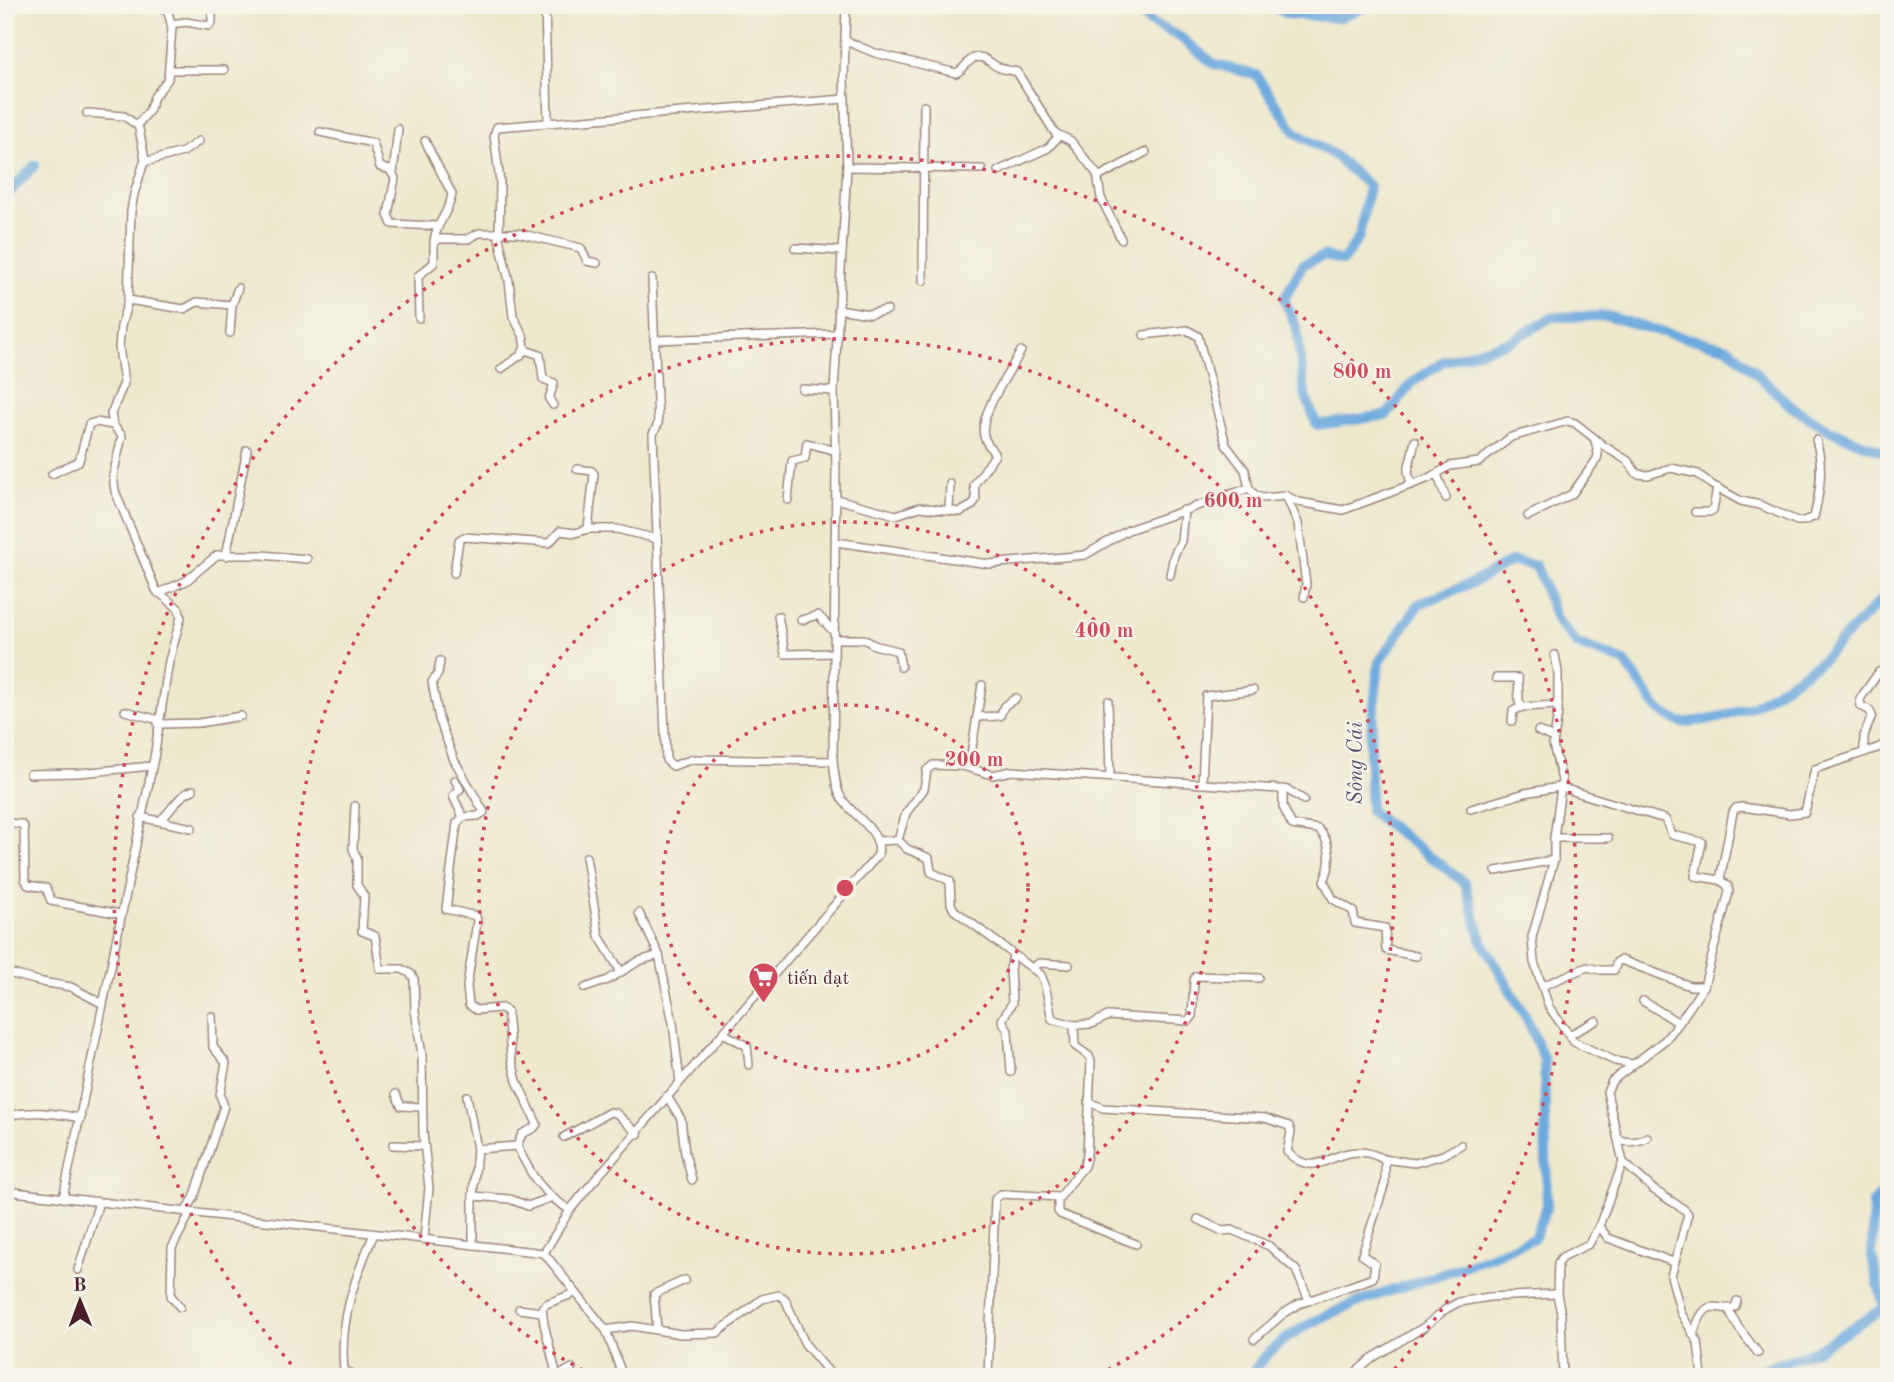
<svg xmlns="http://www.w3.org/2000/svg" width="1894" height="1382" font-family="'Old Standard TT',serif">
  <rect width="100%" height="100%" fill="#f7f3e8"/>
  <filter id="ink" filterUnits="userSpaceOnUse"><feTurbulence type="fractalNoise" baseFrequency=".0143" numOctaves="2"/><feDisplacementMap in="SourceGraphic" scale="14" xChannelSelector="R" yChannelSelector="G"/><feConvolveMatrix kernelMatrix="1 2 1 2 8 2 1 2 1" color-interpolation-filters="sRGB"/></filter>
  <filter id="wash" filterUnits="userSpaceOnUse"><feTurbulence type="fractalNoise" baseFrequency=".00686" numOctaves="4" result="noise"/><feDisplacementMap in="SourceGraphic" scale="28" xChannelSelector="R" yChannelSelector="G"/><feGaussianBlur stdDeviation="1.57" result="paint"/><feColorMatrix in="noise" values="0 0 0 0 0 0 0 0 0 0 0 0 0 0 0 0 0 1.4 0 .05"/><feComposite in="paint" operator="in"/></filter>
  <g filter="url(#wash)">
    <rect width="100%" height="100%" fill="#eee8cd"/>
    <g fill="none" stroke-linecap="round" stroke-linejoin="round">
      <!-- river -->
      <g stroke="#6ca9de" stroke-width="10">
        <polyline points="1129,5 1151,23 1180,37 1214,64 1256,75 1296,133 1334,155 1369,186 1359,237 1343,261 1324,256 1303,264 1284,299 1297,329 1305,395 1317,425 1387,415 1412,383 1442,362 1511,341 1552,317 1608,316 1654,330 1729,348 1792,407 1829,430 1889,454"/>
        <polyline points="1270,5 1287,14 1338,18 1370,5"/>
        <polyline points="5,197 35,165"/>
        <path d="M 1250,1377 C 1283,1318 1385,1294 1444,1273 C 1475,1263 1504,1251 1534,1238 L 1547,1206 L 1544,1060 L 1527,1019 L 1482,941 L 1465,883 L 1370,811 L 1370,743 L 1379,662 L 1419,604 L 1474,582 L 1512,561 L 1536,566 L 1557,621 L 1577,644 L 1625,662 L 1658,710 L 1681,723 L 1719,718 L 1754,706 L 1820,662 L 1889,592"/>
        <polyline points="1743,1377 1816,1350 1884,1308 1872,1257 1873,1203 1889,1187"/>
      </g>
    </g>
  </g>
  <g filter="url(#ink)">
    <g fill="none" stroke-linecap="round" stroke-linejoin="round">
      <defs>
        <g id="minor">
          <polyline points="136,5 167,9"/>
          <polyline points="545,5 548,122"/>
          <polyline points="171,24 186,22 209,26 212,22 212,5"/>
          <path d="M 846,41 L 875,53 L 956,73 C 964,70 966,62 974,58 C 985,54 991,65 1000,68 C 1005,70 1011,70 1017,72 L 1055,133 L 1071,141 L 1097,174 L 1101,198 L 1121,239"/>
          <polyline points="170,70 224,70"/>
          <polyline points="87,113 124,116 138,126"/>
          <polyline points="320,132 373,143 380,167 390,170 395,178 388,215 392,224 437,226"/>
          <path d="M 425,141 L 452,194 C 450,211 436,223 434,241"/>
          <polyline points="144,162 183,152 199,141"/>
          <polyline points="847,167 982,169"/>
          <polyline points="998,171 1048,148 1059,136"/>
          <polyline points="393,174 398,129"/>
          <polyline points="1098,177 1146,152"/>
          <polyline points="795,248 842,251"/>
          <polyline points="652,279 658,424 653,434 666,760 673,766 693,759 833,761"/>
          <polyline points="923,281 924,106"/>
          <polyline points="128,300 184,309 197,302 232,305"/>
          <polyline points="838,309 869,314 887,310"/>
          <polyline points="419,318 418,276 434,263 434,244 438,239 468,239 479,233 518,233 581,248 587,261 597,263"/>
          <polyline points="230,333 232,305 238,288"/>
          <path d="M 1144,335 L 1187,330 L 1198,336 L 1226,445 L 1245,470 L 1249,488 L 1255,495 L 1262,498 L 1286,496 L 1299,502 L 1343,510 L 1429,478 L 1450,466 L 1479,462 L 1511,437 L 1568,421 L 1575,423 L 1604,446 L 1628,461 L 1637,474 L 1648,475 L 1671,468 L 1698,474 L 1712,485 L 1741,501 L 1760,505 L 1797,521 L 1803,521 L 1814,517 C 1820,492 1824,465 1816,440"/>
          <polyline points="654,340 836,334"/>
          <polyline points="525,350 540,355 543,379 554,383 549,399 553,405"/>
          <polyline points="501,369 521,355 525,347 523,335 513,316 509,281 499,238 500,182 494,135 497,127 845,99"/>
          <polyline points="802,389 834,391"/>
          <polyline points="577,469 592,471 594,474 588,529"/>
          <polyline points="52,474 79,461 89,424 96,422 113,425"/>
          <polyline points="1437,474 1446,498"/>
          <polyline points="1411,485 1408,471 1415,441"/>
          <polyline points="1286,496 1298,523 1306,584 1304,597"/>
          <path d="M 836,499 L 896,515 L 920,507 L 960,512 L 973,505 L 976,499 L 974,485 L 995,455 C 992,449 986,444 984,436 C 978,415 1011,370 1021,351"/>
          <polyline points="788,500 792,461 805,458 807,443 836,451"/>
          <polyline points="949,510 950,484"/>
          <polyline points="1695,512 1709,512 1713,510 1717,488"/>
          <polyline points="1528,516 1572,494 1597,459 1598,454 1595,440"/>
          <polyline points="836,542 989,564 1085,555 1128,530 1249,488"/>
          <polyline points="226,556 247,450"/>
          <polyline points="454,573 459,540 464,537 549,543 560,531 575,533 588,529 617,529 657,539"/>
          <polyline points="1170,575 1174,555 1181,541 1184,510"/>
          <polyline points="158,593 186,581 217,555 262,555 307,559"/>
          <polyline points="778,616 785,654 834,653"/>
          <polyline points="801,620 818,615 834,632"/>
          <polyline points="835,639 864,639 874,645 898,651 901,667"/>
          <polyline points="1555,655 1558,672 1558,713 1553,745 1562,780 1554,838 1554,860 1532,937 1534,962 1549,1007 1574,1042 1615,1061 1632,1064"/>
          <polyline points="440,661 438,674 432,682 439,719 454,760 484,812 478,816 463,817 457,823 446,909 476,916 477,921 467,986 469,1005 476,1010 501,1008 507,1011 511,1056 517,1081 537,1124 534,1128 522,1134 517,1146 477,1149"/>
          <polyline points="1496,678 1518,678 1519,702 1523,707 1558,705"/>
          <polyline points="1108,701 1110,777"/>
          <polyline points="125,711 159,720"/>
          <polyline points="977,717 1000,716 1004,706 1016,698"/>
          <polyline points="1512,721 1513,711 1522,707"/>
          <polyline points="158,724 199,723 241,716"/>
          <polyline points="1538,731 1553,738"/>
          <polyline points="1864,752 1864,736 1872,715 1869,710 1861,706 1860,699 1879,672 1889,678"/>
          <polyline points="969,767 982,685"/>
          <polyline points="30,774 79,773 152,766"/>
          <polyline points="455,780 460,789 453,796 463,817"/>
          <polyline points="1202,784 1206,696 1253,690"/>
          <polyline points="1281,789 1288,790 1304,800"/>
          <polyline points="355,806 353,849 357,858 357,885 364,896 362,931 375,936 380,969 402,969 411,974 414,979 415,1011 422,1055 423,1133 429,1188 424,1238"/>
          <polyline points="1471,809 1525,793 1559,787 1665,819 1672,835 1702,842 1695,876 1720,880"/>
          <polyline points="140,817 192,828"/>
          <path d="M 159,821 C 173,811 176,796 193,790"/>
          <polyline points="5,823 21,824 24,827 25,879 28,885 46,888 51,901 120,914"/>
          <polyline points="1554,838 1608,838"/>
          <path d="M 898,840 L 906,813 L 924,789 L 927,770 L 933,765 L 963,766 L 992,775 L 1012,771 L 1279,789 L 1283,791 L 1283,807 L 1292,825 L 1318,829 C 1332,842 1332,864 1324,881 L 1333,899 L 1353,911 L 1355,923 L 1385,928 L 1386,950 L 1416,956"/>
          <polyline points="877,841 898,840 907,849 929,858 931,872 950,881 951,904 954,910 1041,975 1045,985 1052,1019 1074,1025 1075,1046 1089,1056 1091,1061 1087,1155 1084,1166 1060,1197 1001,1194 995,1199 988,1377"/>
          <polyline points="586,857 599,936 621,972 639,961 659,955 673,1023 680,1082"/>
          <polyline points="1496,871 1554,860"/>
          <polyline points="639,913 659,955"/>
          <polyline points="1032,968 1039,963 1069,965"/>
          <polyline points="5,972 42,982 71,987 103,1004"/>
          <polyline points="1542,986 1587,967 1600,970 1614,970 1617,962 1621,960 1690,986 1704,986"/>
          <polyline points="585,988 608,980 621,972"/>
          <polyline points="1643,1001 1679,1023"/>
          <polyline points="1074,1025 1092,1024 1108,1016 1189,1021 1192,1017 1194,980 1196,976 1259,978"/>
          <polyline points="723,1033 747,1046 749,1065"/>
          <polyline points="1569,1035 1596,1021"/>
          <polyline points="1011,1072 1008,1031 1002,1020 1012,1003 1010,969 1013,956"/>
          <polyline points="396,1094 401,1106 422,1107"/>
          <polyline points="467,1096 477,1149 473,1196 473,1245"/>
          <polyline points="667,1096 681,1119 685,1153 692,1180"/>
          <path d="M 1089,1102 L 1103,1108 L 1265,1118 L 1289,1126 L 1291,1132 L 1287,1152 C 1316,1180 1330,1151 1359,1152 C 1367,1152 1378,1156 1385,1160 L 1385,1183 L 1362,1255 L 1375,1264 L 1373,1278 L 1299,1304 L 1283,1314 L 1254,1339"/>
          <path d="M 5,1116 C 36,1110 50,1113 81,1118"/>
          <polyline points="564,1137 610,1112 616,1113 638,1134"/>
          <path d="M 1618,1138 C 1625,1144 1640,1142 1647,1137"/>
          <polyline points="393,1145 424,1146"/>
          <path d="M 517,1146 C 532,1177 541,1192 570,1210"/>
          <polyline points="1383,1159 1415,1163 1443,1155 1461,1145"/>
          <polyline points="1623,1162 1654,1190 1685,1210 1688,1214 1671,1276 1681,1313 1698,1342 1702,1377"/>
          <polyline points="5,1191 544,1253 606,1330 623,1377"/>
          <polyline points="473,1196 510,1199 528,1206 550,1198"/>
          <polyline points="63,1198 154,758 169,661 181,617 179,609 156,590 115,491 113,476 122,436 113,425 111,414 124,383 119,347 121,326 128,300 131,211 134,194 145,159 138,124 149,111 154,97 168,79 172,27 166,5"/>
          <polyline points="1058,1198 1058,1211 1060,1214 1136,1244"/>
          <polyline points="185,1212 194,1198 224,1106 220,1095 226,1063 213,1047 212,1016"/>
          <polyline points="1198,1219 1222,1231 1232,1230 1269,1246 1296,1270 1309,1300"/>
          <polyline points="1599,1226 1608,1238 1673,1262"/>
          <path d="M 544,1253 L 570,1210 L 587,1189 L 878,855 C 883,831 854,817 842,799 C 835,788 835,774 833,761 L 836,467 L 834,391 L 847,167 L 844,77 L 846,5"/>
          <polyline points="78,1270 99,1202"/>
          <polyline points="180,1307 171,1296 172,1248 190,1213"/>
          <polyline points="519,1309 542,1312"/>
          <polyline points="1729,1310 1738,1327 1758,1353"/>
          <polyline points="657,1329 654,1294 685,1280"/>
          <polyline points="606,1330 632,1326 681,1334 717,1333 762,1299 779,1295 785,1299 805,1344 833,1377"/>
          <path d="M 1693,1335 C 1696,1327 1701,1308 1712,1307 C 1721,1307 1726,1310 1735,1307 L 1737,1301"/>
          <path d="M 356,1377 L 344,1370 C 339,1321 355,1277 374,1234"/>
          <polyline points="556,1377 572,1368"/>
          <polyline points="557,1377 544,1324 542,1308 546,1304 575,1293"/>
          <polyline points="1350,1377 1374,1357 1424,1327 1446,1309 1459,1302 1489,1297 1557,1294"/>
          <polyline points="1563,1377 1561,1314 1557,1294 1558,1263 1562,1257 1589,1244 1599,1226 1623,1162 1607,1092 1612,1081 1665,1040 1679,1023 1704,986 1729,892 1728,886 1720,880 1733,812 1736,808 1742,807 1790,814 1805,812 1815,769 1880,747 1889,741"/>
        </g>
      </defs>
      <!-- minor casing -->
      <use href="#minor" stroke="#9c847c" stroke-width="10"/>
      <!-- minor -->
      <use href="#minor" stroke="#fff" stroke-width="7"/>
    </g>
  </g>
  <!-- distance rings -->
  <g fill="none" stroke="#d1495b" stroke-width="3.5" stroke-dasharray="3.5 7">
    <circle cx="845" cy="888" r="183"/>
    <circle cx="845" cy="888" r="366"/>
    <path d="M592 1375A549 549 0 1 1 1098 1375"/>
    <path d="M298 1372A731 731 0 1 1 1392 1372"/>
  </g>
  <!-- icons -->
  <defs>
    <symbol id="supermarket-pin" viewBox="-11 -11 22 30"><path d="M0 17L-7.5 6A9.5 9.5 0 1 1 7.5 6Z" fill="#d1495b" stroke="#f7f3e8"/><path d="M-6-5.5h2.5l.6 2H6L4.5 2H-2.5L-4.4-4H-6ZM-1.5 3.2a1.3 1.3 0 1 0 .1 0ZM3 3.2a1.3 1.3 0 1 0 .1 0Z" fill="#fff"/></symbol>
  </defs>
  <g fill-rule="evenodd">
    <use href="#supermarket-pin" x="746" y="960" width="35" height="47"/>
  </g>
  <g text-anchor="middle" stroke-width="5" stroke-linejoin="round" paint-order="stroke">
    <!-- poi labels -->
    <g font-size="19" fill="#4a1f2b" stroke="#f7f3e8" text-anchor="start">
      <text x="787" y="984">tiến đạt</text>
    </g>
    <!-- water labels -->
    <g font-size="21" font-style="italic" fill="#564f6a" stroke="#f7f3e8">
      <text transform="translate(1355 763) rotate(-90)" y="7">Sông Cái</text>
    </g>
  </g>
  <circle cx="845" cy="888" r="10" fill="#d1495b" stroke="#f7f3e8" stroke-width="3.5"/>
  <g font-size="21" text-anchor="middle" font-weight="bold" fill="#d1495b" stroke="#f7f3e8" stroke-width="5" stroke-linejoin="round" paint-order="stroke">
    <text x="1362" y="378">800 m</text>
    <text x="1233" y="507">600 m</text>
    <text x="1104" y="637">400 m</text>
    <text x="974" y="766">200 m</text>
  </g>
  <!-- margin -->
  <rect width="1894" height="1382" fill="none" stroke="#f7f3e8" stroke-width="28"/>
  <!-- north arrow -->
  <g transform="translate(80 1301) rotate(359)" stroke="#f7f3e8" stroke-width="5" paint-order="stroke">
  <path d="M0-5L12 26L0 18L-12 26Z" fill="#4a1f2b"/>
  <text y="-10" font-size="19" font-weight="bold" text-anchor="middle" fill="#4a1f2b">B</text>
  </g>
</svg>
